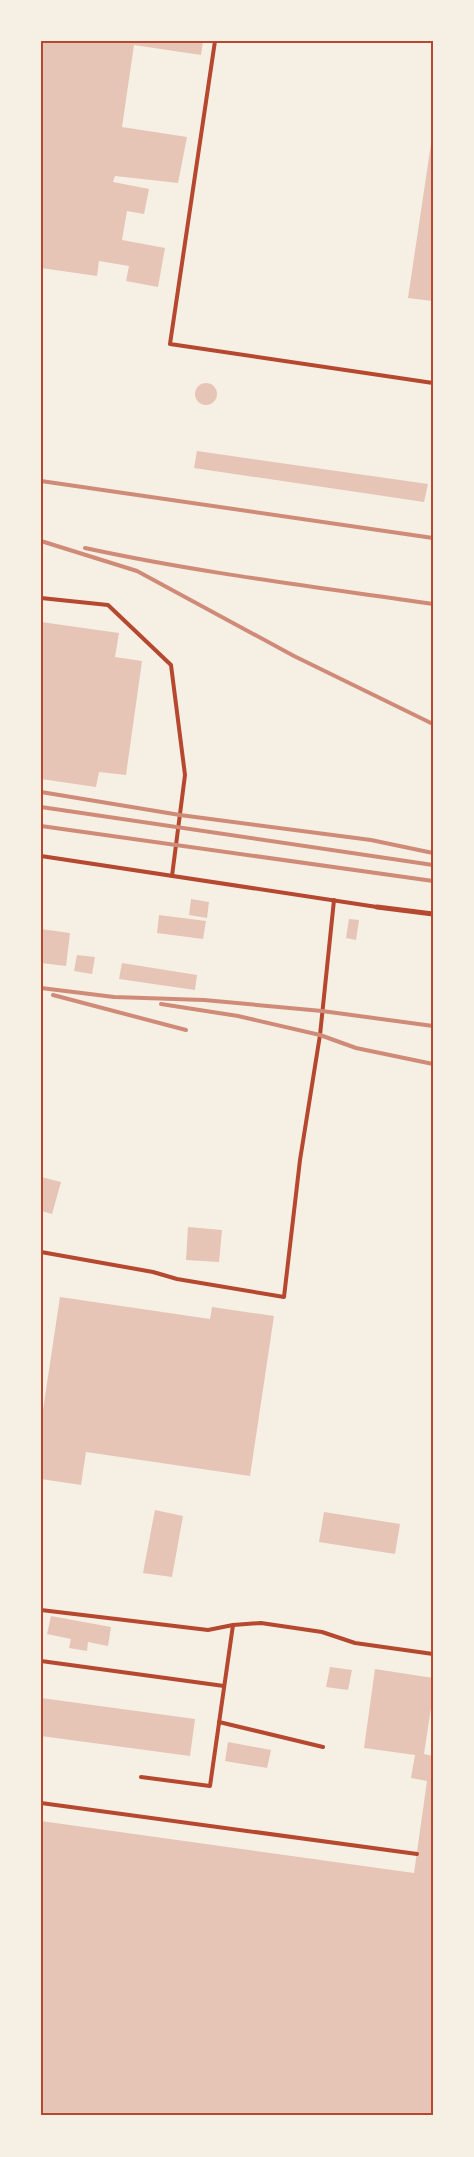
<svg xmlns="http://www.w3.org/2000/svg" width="474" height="2157" font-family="Raleway,sans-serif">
  <rect width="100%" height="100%" fill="#f6efe4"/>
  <!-- building -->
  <g fill="#e6c5b7">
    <polygon points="41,41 203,41 201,55 134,45 122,127 187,137 178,183 115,176 113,182 149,189 144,214 127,211 122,240 165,248 158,287 126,281 129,266 99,261 97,276 41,268"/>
    <polygon points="432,137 433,137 433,301 408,298"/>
    <circle cx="206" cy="394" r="11"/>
    <polygon points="197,451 428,484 424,502 194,468"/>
    <polygon points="41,622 119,633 115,657 142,661 126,775 99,772 96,787 41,779"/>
    <polygon points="191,899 209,902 207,918 189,915"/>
    <polygon points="159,915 206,921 203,939 157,933"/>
    <polygon points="349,919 359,920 356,940 346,938"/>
    <polygon points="41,929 70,933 66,966 41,963"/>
    <polygon points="77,955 95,957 92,974 74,971"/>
    <polygon points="122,963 197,975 195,990 119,979"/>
    <polygon points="41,1177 61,1182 52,1214 41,1211"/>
    <polygon points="188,1227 222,1230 219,1262 186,1260"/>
    <polygon points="60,1297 210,1319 212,1307 274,1316 250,1476 86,1452 81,1485 41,1479 41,1423"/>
    <polygon points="155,1510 183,1516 172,1577 143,1573"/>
    <polygon points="324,1512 400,1524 395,1554 319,1542"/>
    <polygon points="51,1616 111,1627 108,1646 88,1642 87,1651 69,1648 71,1639 47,1634"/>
    <polygon points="330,1667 352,1670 348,1690 326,1687"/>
    <polygon points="375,1669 433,1678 433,1695 424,1754 433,1756 433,2116 41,2116 41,1821 414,1873 427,1781 411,1778 415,1755 364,1748"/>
    <polygon points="41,1698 195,1719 190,1756 41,1736"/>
    <polygon points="228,1742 271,1750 267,1768 225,1761"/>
  </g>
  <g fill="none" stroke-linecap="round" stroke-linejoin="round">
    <!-- service -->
    <g stroke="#b5482f" stroke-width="4">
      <polyline points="215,41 170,344 433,383"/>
      <polyline points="41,598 108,605 171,665 185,775 172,876"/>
      <polyline points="41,856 377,907"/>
      <polyline points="41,1252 153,1272 177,1279 284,1297 300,1160 320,1035 334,900"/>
      <polyline points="41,1610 208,1630 233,1625 261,1623 322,1632 355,1643 433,1654"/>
      <polyline points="41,1661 224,1686"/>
      <polyline points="219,1722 323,1747"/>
      <polyline points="141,1777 210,1786 233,1625"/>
      <polyline points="41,1803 417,1854"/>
    </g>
    <!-- minor -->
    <polyline stroke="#b5482f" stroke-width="5" points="377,907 433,914"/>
    <!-- rail -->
    <g stroke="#cf8b77" stroke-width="4">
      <polyline points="41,481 433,538"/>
      <polyline points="41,541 137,571 294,656 433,724"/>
      <path d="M 85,548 C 200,573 317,587 433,604"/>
      <polyline points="41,792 180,815 371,840 433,853"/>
      <polyline points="41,807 433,865"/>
      <polyline points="41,826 433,881"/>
      <polyline points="41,988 114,997 204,1000 322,1011 433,1026"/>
      <polyline points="53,995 186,1030"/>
      <polyline points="161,1004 238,1016 320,1035 356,1048 433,1064"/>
    </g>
  </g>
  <!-- border -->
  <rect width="474" height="2157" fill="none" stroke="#f6efe4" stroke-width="85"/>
  <rect x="42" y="42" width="390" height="2072" fill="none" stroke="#b5482f" stroke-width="2"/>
</svg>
